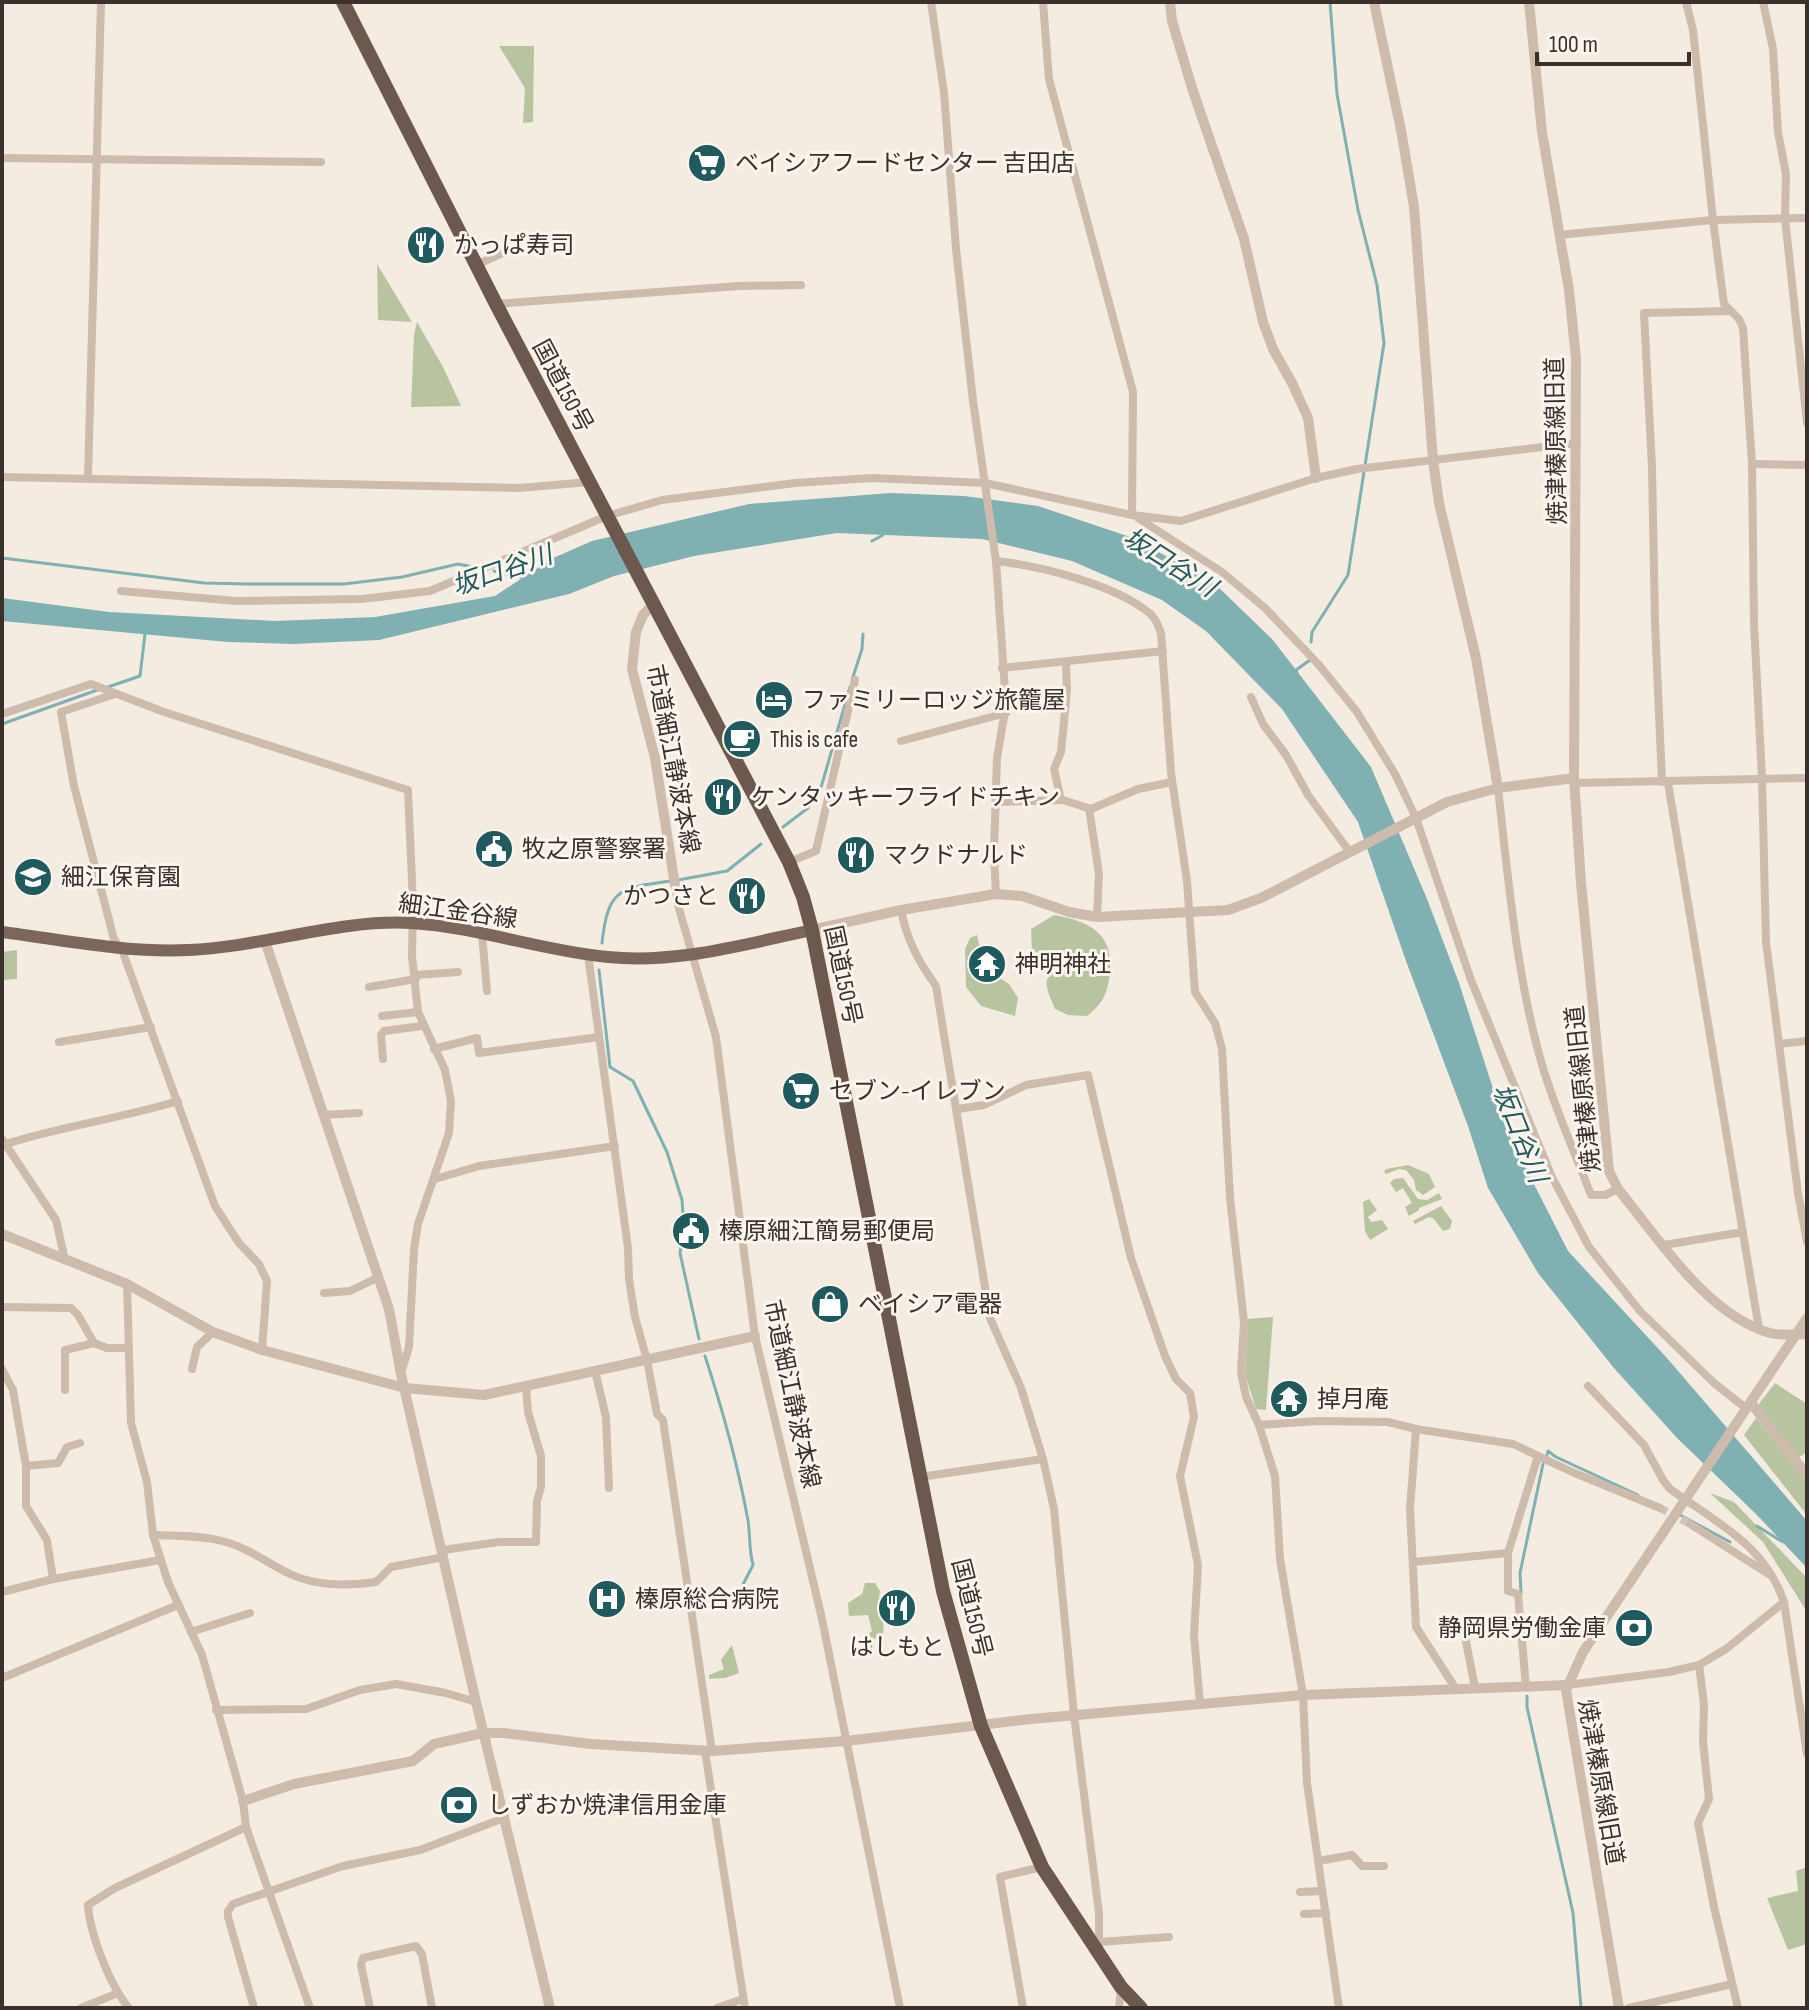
<svg xmlns="http://www.w3.org/2000/svg" width="1809" height="2010" font-family="'Sofia Sans Condensed','Noto Sans JP',sans-serif">
  <rect width="100%" height="100%" fill="#f4ebe1"/>
  <!-- green -->
  <g fill="#b8c4a0">
    <polygon points="499,46 534,46 533,122 523,123 525,88"/>
    <polygon points="377,264 412,322 378,320"/>
    <polygon points="417,322 443,367 461,406 411,407 414,335"/>
    <path d="M 1054,915 C 1094,922 1116,936 1109,980 C 1106,997 1100,1006 1087,1016 L 1068,1015 L 1055,1009 C 1050,996 1041,982 1052,971 L 1062,974 L 1072,961 L 1032,951 L 1031,929 Z"/>
    <polygon points="977,935 982,957 991,972 1009,984 1018,998 1015,1016 981,1006 966,987 965,949 970,938"/>
    <polygon points="17,950 17,979 2,980 2,952"/>
    <polygon points="1408,1165 1429,1174 1435,1187 1423,1195 1416,1190 1414,1180 1406,1170 1399,1169 1386,1174 1384,1172 1386,1169"/>
    <polygon points="1403,1178 1418,1199 1427,1200 1439,1193 1442,1199 1419,1208 1419,1210 1409,1216 1405,1207 1412,1203 1403,1188 1396,1192 1390,1183 1394,1179"/>
    <polygon points="1369,1199 1377,1210 1368,1217 1371,1222 1382,1220 1388,1229 1370,1240 1365,1231 1363,1202"/>
    <polygon points="1441,1206 1452,1221 1450,1229 1443,1231 1434,1219 1429,1217 1415,1224 1413,1221"/>
    <polygon points="1273,1317 1266,1410 1256,1409 1245,1374 1248,1319"/>
    <polygon points="1775,1383 1807,1404 1807,1452 1798,1458 1758,1405"/>
    <polygon points="1756,1418 1807,1482 1807,1515 1744,1435"/>
    <polygon points="1710,1493 1734,1502 1807,1578 1807,1612 1763,1542"/>
    <path d="M 865,1583 L 875,1583 L 880,1591 C 877,1608 886,1618 883,1635 L 874,1639 L 871,1650 L 862,1653 L 859,1647 L 863,1639 L 872,1631 L 868,1615 L 849,1616 L 848,1603 L 862,1594 Z"/>
    <polygon points="732,1645 739,1673 725,1678 709,1679 709,1675 724,1669 721,1660"/>
    <polygon points="1807,1867 1807,1944 1788,1950 1767,1898 1798,1891 1796,1871"/>
  </g>
  <!-- water -->
  <polygon fill="#7fb0b2" points="891,493 964,496 1038,506 1136,539 1216,585 1272,639 1371,767 1427,899 1459,983 1506,1129 1568,1251 1666,1357 1807,1521 1807,1568 1756,1514 1677,1438 1614,1368 1538,1273 1488,1188 1468,1126 1406,961 1358,822 1282,709 1206,631 1162,600 1072,561 982,539 837,533 694,556 614,576 569,594 379,640 293,644 228,642 2,621 2,598 109,612 275,621 375,617 495,596 551,559 592,541 749,504"/>
  <g fill="none" stroke-linecap="round" stroke-linejoin="round">
    <!-- stream -->
    <g stroke="#7fb0b2" stroke-width="3">
      <polyline points="872,541 883,535"/>
      <polyline points="2,558 204,583 248,584 344,584 402,577 458,564 478,568"/>
      <polyline points="494,571 525,578"/>
      <polyline points="1311,642 1312,632 1348,575 1384,343 1377,285 1358,210 1337,94 1330,2"/>
      <polyline points="1297,673 1296,670 1310,660"/>
      <polyline points="852,680 862,649 863,634"/>
      <polyline points="108,687 140,676 145,634"/>
      <polyline points="2,724 100,689"/>
      <polyline points="783,827 808,808 820,791 850,687"/>
      <polyline points="678,880 727,871 761,844"/>
      <path d="M 602,943 C 608,888 620,888 671,881"/>
      <polyline points="599,970 610,1067 633,1081 667,1152 682,1200 684,1229 680,1253 699,1339"/>
      <path d="M 705,1356 C 722,1408 737,1462 747,1515 C 751,1532 748,1546 753,1565 L 732,1606"/>
      <polyline points="1547,1455 1548,1451 1556,1457 1638,1495"/>
      <polyline points="1680,1515 1730,1542"/>
      <polyline points="1757,1526 1783,1542"/>
      <polyline points="1521,1594 1520,1573 1543,1464"/>
      <polyline points="1527,1696 1527,1707 1573,1913 1581,2008"/>
    </g>
    <!-- minor-tunnel -->
    <polyline stroke="#cfc6bd" stroke-width="8" stroke-dasharray="8 4" stroke-linecap="butt" points="1660,1508 1690,1524"/>
    <!-- minor -->
    <g stroke="#cdbbac" stroke-width="8">
      <polyline points="931,2 944,93 956,249 973,401 996,561 1006,705 997,758 994,852 996,894"/>
      <polyline points="1043,2 1049,79 1133,392 1132,515"/>
      <polyline points="1686,2 1693,30 1713,220 1724,304 1739,319 1743,328 1752,464 1754,624 1762,778 1766,942 1798,1193 1807,1242"/>
      <polyline points="1763,2 1773,49 1778,132 1786,174 1785,218 1807,423"/>
      <polyline points="2,158 321,162"/>
      <polyline points="1559,235 1713,220 1807,218"/>
      <polyline points="476,265 507,251"/>
      <polyline points="496,304 739,286 801,285"/>
      <polyline points="1752,464 1807,465"/>
      <polyline points="2,477 519,488 589,482"/>
      <polyline points="88,478 101,2"/>
      <polyline points="1138,518 1222,572 1265,608 1319,665 1357,712 1395,774 1416,818 1471,980 1552,1177 1589,1247 1640,1311 1714,1383 1747,1409"/>
      <path d="M 996,561 C 1040,566 1113,584 1148,612 C 1155,617 1158,625 1161,633 L 1171,773 L 1187,881 L 1195,992 L 1215,1023 L 1222,1049 L 1230,1198 L 1244,1322 L 1241,1372 L 1246,1397 L 1259,1425 L 1275,1476 L 1280,1559 L 1303,1695 L 1307,1783 L 1339,2008"/>
      <polyline points="121,591 236,601 362,599 430,591 607,516 662,500 795,483 872,478 985,483 1132,515 1181,521 1316,478 1357,469 1577,443"/>
      <polyline points="1002,668 1163,651"/>
      <polyline points="115,694 61,712 74,786 114,939 122,950 215,1206 239,1243 259,1264 267,1281 262,1350"/>
      <polyline points="1251,697 1263,724 1286,755 1308,795 1349,851"/>
      <polyline points="2,714 91,684 164,712 408,790 413,904 412,956 418,1012 445,1070 451,1101 449,1133 418,1224 414,1249 409,1347 401,1373"/>
      <polyline points="901,741 1006,713"/>
      <polyline points="1662,782 1655,622 1652,467 1644,313 1731,311"/>
      <polyline points="1574,783 1807,778"/>
      <polyline points="1668,783 1759,1329"/>
      <path d="M 1498,788 C 1508,878 1517,981 1543,1068 C 1556,1111 1575,1153 1591,1195 L 1605,1195 L 1618,1189"/>
      <polyline points="1061,800 1054,769 1061,752 1067,690 1066,662"/>
      <polyline points="998,802 1063,800 1091,809 1138,789 1172,782"/>
      <polyline points="1089,808 1099,874 1097,917"/>
      <polyline points="789,862 816,851 855,680"/>
      <polyline points="675,885 678,905 716,1037 755,1336 822,1619 900,2008"/>
      <path d="M 901,910 C 907,940 918,961 936,986 L 990,1318 L 1021,1388 L 1043,1459 L 1054,1509 L 1074,1715 L 1099,1913 L 1099,1950"/>
      <polyline points="482,934 487,991"/>
      <polyline points="588,955 628,1248 629,1279 635,1317 647,1360 657,1414 663,1420 712,1751"/>
      <polyline points="416,975 458,972"/>
      <polyline points="369,987 416,979"/>
      <polyline points="382,1016 418,1012"/>
      <polyline points="59,1042 151,1027"/>
      <polyline points="1779,1044 1807,1041"/>
      <polyline points="434,1049 477,1038 479,1053 599,1037"/>
      <polyline points="383,1059 381,1035 384,1031 422,1026"/>
      <polyline points="958,1109 984,1105 1026,1085 1088,1075 1131,1258 1165,1356 1176,1379 1190,1393 1194,1417 1180,1476 1198,1565 1194,1635 1200,1704"/>
      <polyline points="324,1115 359,1113"/>
      <polyline points="2,1139 56,1220 65,1260"/>
      <path d="M 6,1144 C 63,1126 122,1118 178,1101"/>
      <polyline points="435,1179 479,1166 615,1146"/>
      <polyline points="1664,1245 1743,1232"/>
      <polyline points="127,1284 131,1423 147,1482 153,1535 168,1582 202,1655 243,1801 246,1827 310,2008"/>
      <polyline points="324,1293 350,1291 379,1277"/>
      <polyline points="2,1307 71,1308 78,1315 94,1343 107,1348 128,1348"/>
      <polyline points="2,1369 13,1390 26,1466 26,1506 47,1540 53,1579"/>
      <polyline points="192,1369 197,1347 213,1332"/>
      <polyline points="595,1371 606,1417 609,1488"/>
      <path d="M 1588,1386 L 1644,1445 L 1663,1480 L 1670,1489 C 1716,1522 1765,1545 1784,1602 L 1807,1754"/>
      <polyline points="65,1390 65,1350 94,1343"/>
      <polyline points="1259,1425 1319,1421 1388,1422 1416,1429 1513,1444 1572,1472 1660,1508"/>
      <polyline points="1416,1429 1410,1509 1416,1627 1456,1689"/>
      <polyline points="26,1466 58,1463 67,1447 80,1443"/>
      <polyline points="920,1477 1043,1459"/>
      <polyline points="1690,1524 1770,1575"/>
      <path d="M 153,1535 C 176,1536 199,1535 222,1541 C 247,1547 267,1563 290,1574 C 315,1586 348,1586 376,1582 L 391,1567 L 444,1557"/>
      <polyline points="443,1550 499,1542 536,1542 537,1501 541,1487 541,1456 528,1412 526,1386"/>
      <polyline points="1413,1562 1508,1553"/>
      <polyline points="2,1592 53,1579 160,1560"/>
      <polyline points="1444,1625 1463,1626 1475,1688"/>
      <polyline points="1463,1626 1520,1621"/>
      <polyline points="191,1632 250,1613"/>
      <polyline points="1699,1665 1704,1704 1703,1742 1709,1799 1698,1823 1714,1907 1738,2008"/>
      <polyline points="2,1678 178,1605"/>
      <polyline points="1567,1685 1669,1672 1699,1665 1726,1649 1784,1602"/>
      <polyline points="1526,1687 1518,1594 1508,1591 1508,1553 1538,1456"/>
      <polyline points="216,1710 306,1709 360,1690 396,1684 446,1693 476,1702"/>
      <polyline points="705,1751 745,2008"/>
      <polyline points="1318,1861 1352,1855 1362,1866 1384,1866"/>
      <polyline points="1300,1892 1322,1891"/>
      <polyline points="1304,1914 1326,1913"/>
      <polyline points="1099,1942 1169,1937"/>
      <polyline points="81,2008 118,1993"/>
      <path d="M 129,2008 C 110,1986 90,1934 88,1905 L 115,1888 L 246,1827"/>
      <polyline points="254,2008 228,1917 228,1911 233,1904 343,1866 420,1850 504,1818"/>
      <polyline points="370,2008 361,1965 363,1958 416,1946 422,1954 432,2008"/>
      <polyline points="717,2008 743,1999"/>
      <polyline points="1023,2008 1000,1877 1042,1867"/>
      <polyline points="1119,2008 1121,1987"/>
      <polyline points="1629,2008 1732,1984"/>
    </g>
    <!-- tertiary -->
    <g stroke="#cdbbac" stroke-width="10">
      <polyline points="1170,2 1172,21 1193,91 1244,239 1263,322 1273,349 1292,383 1308,418 1316,478"/>
      <polyline points="1374,2 1401,130 1414,207 1433,460 1439,503 1476,658 1498,788"/>
      <path d="M 1529,2 L 1542,132 L 1569,290 L 1576,359 L 1574,778 L 1581,883 L 1609,1171 L 1618,1189 C 1658,1238 1707,1315 1770,1333 C 1781,1336 1795,1334 1807,1334"/>
      <polyline points="653,605 643,615 636,632 632,669 655,758 675,885"/>
      <polyline points="812,930 901,910 996,894 1022,896 1069,912 1097,917 1228,910 1261,898 1447,802 1498,788 1574,778"/>
      <polyline points="265,941 389,1309 401,1374 476,1702 550,2008"/>
      <polyline points="2,1234 127,1284 213,1332 262,1350 405,1388 484,1395 755,1336"/>
      <polyline points="1751,1403 1807,1475"/>
      <polyline points="243,1801 294,1784 413,1761 434,1744 483,1733 504,1733 591,1744 712,1751 846,1741 1031,1719 1303,1695 1567,1685"/>
      <polyline points="1619,2008 1566,1690 1583,1652 1807,1318"/>
    </g>
    <!-- primary -->
    <path stroke="#7d675c" stroke-width="12" d="M 2,932 C 65,940 125,953 189,950 C 261,947 339,919 411,923 C 478,927 542,951 608,957 C 677,964 745,944 812,930"/>
    <!-- trunk -->
    <polyline stroke="#6c584f" stroke-width="14" points="343,2 496,304 789,862 803,897 812,930 943,1591 981,1726 1042,1867 1121,1987 1141,2008"/>
  </g>
  <!-- icons -->
  <defs>
    <symbol id="supermarket-disc" viewBox="-11 -11 22 22"><circle r="9.5" fill="#1f5a5e" stroke="#fbf5ee"/><path d="M-6-5.5h2.5l.6 2H6L4.5 2H-2.5L-4.4-4H-6ZM-1.5 3.2a1.3 1.3 0 1 0 .1 0ZM3 3.2a1.3 1.3 0 1 0 .1 0Z" fill="#fff"/></symbol>
    <symbol id="restaurant-disc" viewBox="-11 -11 22 22"><circle r="9.5" fill="#1f5a5e" stroke="#fbf5ee"/><path d="M-5-6h1v4h1v-4h1v4h1v-4h1v5L-1.5 .5V6h-2V.5L-5-1ZM5-6V6H3V1.5H1.5Q1.5-4 5-6Z" fill="#fff"/></symbol>
    <symbol id="hotel-disc" viewBox="-11 -11 22 22"><circle r="9.5" fill="#1f5a5e" stroke="#fbf5ee"/><path d="M-6-4.5h1.5V1H6V5H4.5V3h-9V5H-6ZM-4 0a1.8 1.8 0 1 1 3.6 0ZM.5 0V-2.5h3Q6-2.5 6 0Z" fill="#fff"/></symbol>
    <symbol id="cafe-disc" viewBox="-11 -11 22 22"><circle r="9.5" fill="#1f5a5e" stroke="#fbf5ee"/><path d="M-5.5-4.5H6V0H3Q3 3.5 0 3.5H-2.5Q-5.5 3.5-5.5 0ZM3-3.2v2h1.7v-2ZM-6 4.5H4V6H-6Z" fill="#fff"/></symbol>
    <symbol id="civic-disc" viewBox="-11 -11 22 22"><circle r="9.5" fill="#1f5a5e" stroke="#fbf5ee"/><path d="M-.6-6.5H3V-4.5H.6V-3L4-1V1h2V6H-6V1h2V-1L-.6-3ZM-1.2 2.5V6h2.4V2.5Z" fill="#fff"/></symbol>
    <symbol id="school-disc" viewBox="-11 -11 22 22"><circle r="9.5" fill="#1f5a5e" stroke="#fbf5ee"/><path d="M0-5L7-2L0 1L-7-2ZM-4 1L0 2.5L4 1V4Q0 6-4 4Z" fill="#fff"/></symbol>
    <symbol id="temple-disc" viewBox="-11 -11 22 22"><circle r="9.5" fill="#1f5a5e" stroke="#fbf5ee"/><path d="M0-6L5-2H3V0L6.5 2.5H4V6H1.5V3h-3V6H-4V2.5H-6.5L-3 0V-2H-5Z" fill="#fff"/></symbol>
    <symbol id="shop-disc" viewBox="-11 -11 22 22"><circle r="9.5" fill="#1f5a5e" stroke="#fbf5ee"/><path d="M-5-2.5h2.3a2.7 3.5 0 0 1 5.4 0H5L5.5 6h-11ZM-1.5-2.5h3a1.5 2.3 0 0 0-3 0Z" fill="#fff"/></symbol>
    <symbol id="hospital-disc" viewBox="-11 -11 22 22"><circle r="9.5" fill="#1f5a5e" stroke="#fbf5ee"/><path d="M-5-5h3v3.5h4V-5h3V5h-3V1.5h-4V5h-3Z" fill="#fff"/></symbol>
    <symbol id="bank-disc" viewBox="-11 -11 22 22"><circle r="9.5" fill="#1f5a5e" stroke="#fbf5ee"/><path d="M-6-4H6V4H-6ZM0-2.3a2.3 2.3 0 1 0 0 4.6a2.3 2.3 0 1 0 0-4.6Z" fill="#fff"/></symbol>
  </defs>
  <g fill-rule="evenodd">
    <use href="#supermarket-disc" x="685" y="141" width="44" height="44"/>
    <use href="#restaurant-disc" x="404" y="223" width="44" height="44"/>
    <use href="#hotel-disc" x="752" y="678" width="44" height="44"/>
    <use href="#cafe-disc" x="720" y="717" width="44" height="44"/>
    <use href="#restaurant-disc" x="701" y="775" width="44" height="44"/>
    <use href="#civic-disc" x="472" y="827" width="44" height="44"/>
    <use href="#restaurant-disc" x="834" y="833" width="44" height="44"/>
    <use href="#school-disc" x="11" y="855" width="44" height="44"/>
    <use href="#restaurant-disc" x="725" y="874" width="44" height="44"/>
    <use href="#temple-disc" x="965" y="942" width="44" height="44"/>
    <use href="#supermarket-disc" x="779" y="1069" width="44" height="44"/>
    <use href="#civic-disc" x="669" y="1209" width="44" height="44"/>
    <use href="#shop-disc" x="808" y="1282" width="44" height="44"/>
    <use href="#temple-disc" x="1267" y="1377" width="44" height="44"/>
    <use href="#hospital-disc" x="585" y="1577" width="44" height="44"/>
    <use href="#restaurant-disc" x="875" y="1586" width="44" height="44"/>
    <use href="#bank-disc" x="1612" y="1606" width="44" height="44"/>
    <use href="#bank-disc" x="437" y="1783" width="44" height="44"/>
  </g>
  <g text-anchor="middle" stroke-width="6" stroke-linejoin="round" paint-order="stroke">
    <!-- poi labels -->
    <g font-size="24" fill="#3b302b" stroke="#fbf5ee" text-anchor="start">
      <text x="735" y="171">ベイシアフードセンター 吉田店</text>
      <text x="454" y="253">かっぱ寿司</text>
      <text x="802" y="708">ファミリーロッジ旅籠屋</text>
      <text x="770" y="747">This is cafe</text>
      <text x="751" y="805">ケンタッキーフライドチキン</text>
      <text x="522" y="857">牧之原警察署</text>
      <text x="884" y="863">マクドナルド</text>
      <text x="61" y="885">細江保育園</text>
      <text x="719" y="904" text-anchor="end">かつさと</text>
      <text x="1015" y="972">神明神社</text>
      <text x="829" y="1099">セブン-イレブン</text>
      <text x="719" y="1239">榛原細江簡易郵便局</text>
      <text x="858" y="1312">ベイシア電器</text>
      <text x="1317" y="1407">掉月庵</text>
      <text x="635" y="1607">榛原総合病院</text>
      <text x="1606" y="1636" text-anchor="end">静岡県労働金庫</text>
      <text x="897" y="1655" text-anchor="middle">はしもと</text>
      <text x="487" y="1813">しずおか焼津信用金庫</text>
    </g>
    <!-- street labels -->
    <g font-size="24" fill="#3b302b" stroke="#fbf5ee">
      <text transform="translate(563 386) rotate(62)" y="8">国道150号</text>
      <text transform="translate(1556 441) rotate(-91)" y="8">焼津榛原線旧道</text>
      <text transform="translate(673 759) rotate(79)" y="8">市道細江静波本線</text>
      <text transform="translate(458 911) rotate(8)" y="8">細江金谷線</text>
      <text transform="translate(843 975) rotate(78)" y="8">国道150号</text>
      <text transform="translate(1583 1089) rotate(-96)" y="8">焼津榛原線旧道</text>
      <text transform="translate(792 1394) rotate(78)" y="8">市道細江静波本線</text>
      <text transform="translate(972 1608) rotate(76)" y="8">国道150号</text>
      <text transform="translate(1601 1782) rotate(80)" y="8">焼津榛原線旧道</text>
    </g>
    <!-- water labels -->
    <g font-size="26" font-style="italic" fill="#1f5a5e" stroke="#fbf5ee">
      <text transform="translate(1170 562) rotate(32)" y="9">坂口谷川</text>
      <text transform="translate(502 570) rotate(-19)" y="9">坂口谷川</text>
      <text transform="translate(1520 1133) rotate(68)" y="9">坂口谷川</text>
    </g>
  </g>
  <!-- border -->
  <rect width="1809" height="2010" fill="none" stroke="#3b302b" stroke-width="8"/>
  <!-- scale -->
  <path d="M1537 52v12h152v-12" fill="none" stroke="#3b302b" stroke-width="4"/>
  <text x="1549" y="52" font-size="24" fill="#3b302b" stroke="#fbf5ee" stroke-width="6" paint-order="stroke">100 m</text>
</svg>
